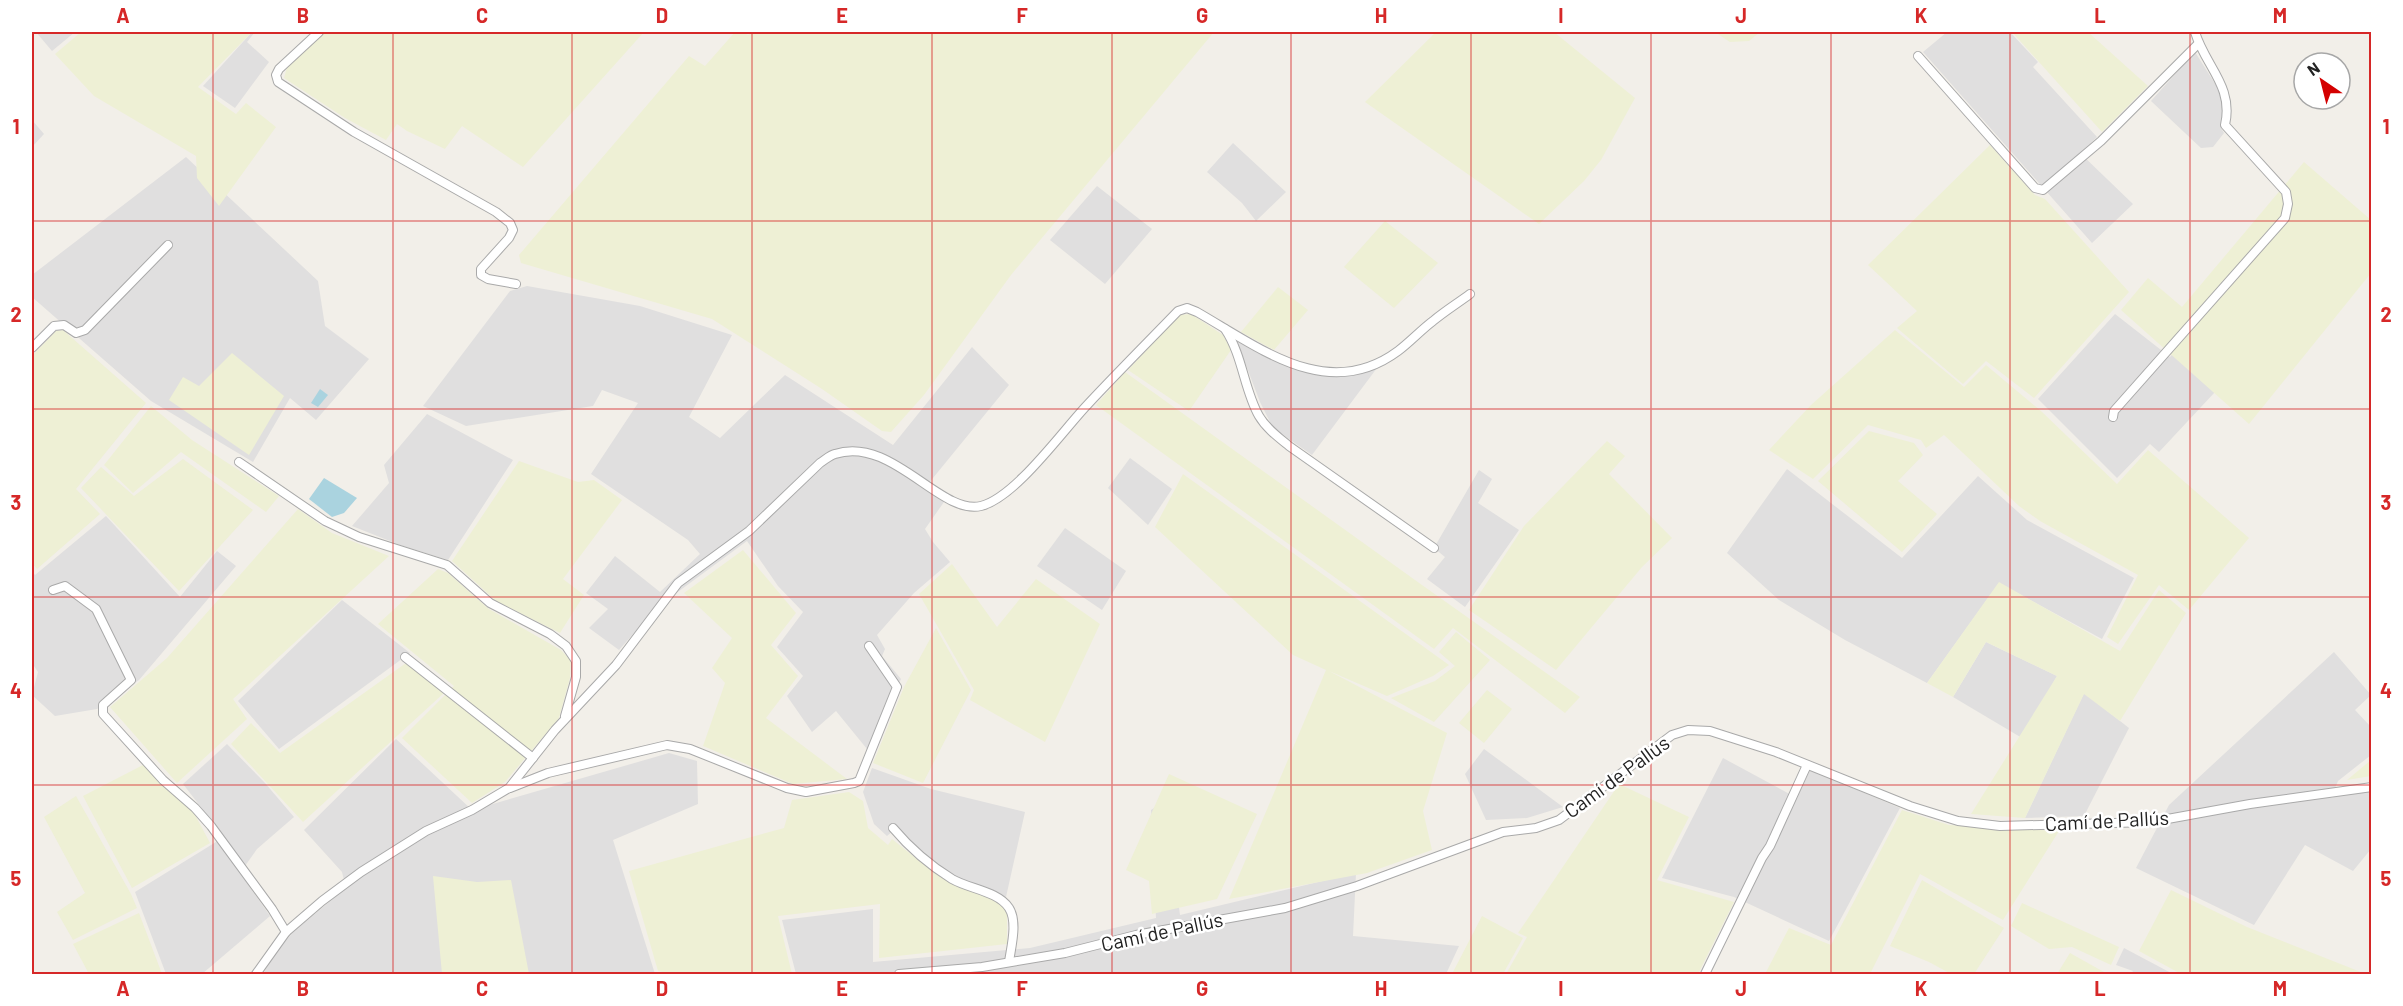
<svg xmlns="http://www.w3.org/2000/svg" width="2403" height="1006" font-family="Barlow,sans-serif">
  <rect width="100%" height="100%" fill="#f2efe9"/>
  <!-- residential -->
  <g fill="#e0dfdf">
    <polygon points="36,32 75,32 52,51"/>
    <polygon points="252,32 255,32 247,42 269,62 235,108 203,86"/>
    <polygon points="1947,32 2010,32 2038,62 2033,67 2097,137 2080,153 2133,204 2092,243 1923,52"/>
    <polygon points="2195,52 2219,90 2225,108 2221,128 2224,133 2213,147 2201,148 2151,101"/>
    <polygon points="32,120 44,134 32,147"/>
    <polygon points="1233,143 1286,192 1256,221 1242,203 1207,172"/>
    <polygon points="186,157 318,281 325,326 369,359 316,420 290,398 253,462 151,401 32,297 32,275"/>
    <polygon points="1097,186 1152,229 1105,284 1050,240"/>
    <polygon points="527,286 640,306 732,335 689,417 720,438 785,375 893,445 972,347 1009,385 924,489 944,502 925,529 933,542 950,562 914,593 877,635 885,649 882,656 901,679 867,749 836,711 812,732 787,696 803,676 777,647 803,612 778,586 747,541 656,608 619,650 589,628 608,609 586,593 615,556 660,592 700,554 688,540 591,474 638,403 602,390 593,406 466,426 423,406 510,291"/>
    <polygon points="2225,296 2270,333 2159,452 2150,444 2117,478 2038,399 2115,314 2170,357"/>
    <polygon points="1236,339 1270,358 1304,372 1333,377 1377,368 1312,455 1273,428 1260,402"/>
    <polygon points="427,414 513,460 448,560 400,545 352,526 389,483 384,465"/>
    <polygon points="1130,458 1172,489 1148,525 1108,488"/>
    <polygon points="1787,469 1902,558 1978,476 2027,520 2134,578 2102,639 1999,583 1927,683 1845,640 1779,600 1727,553"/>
    <polygon points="1479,470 1492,479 1478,503 1519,530 1465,607 1427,579 1445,557 1434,548"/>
    <polygon points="106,516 180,597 217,551 236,566 139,680 97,709 55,716 32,695 38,672 32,663 32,571 35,575"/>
    <polygon points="1065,528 1126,571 1102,610 1037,566"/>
    <polygon points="342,600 410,653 279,749 238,701"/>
    <polygon points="1986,642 2057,676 2022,738 1953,697"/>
    <polygon points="2334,652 2371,695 2355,710 2371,727 2371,755 2338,781 2331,798 2371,787 2371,849 2353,871 2305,845 2254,925 2136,868 2169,805"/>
    <polygon points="2084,693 2129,728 2084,816 2025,818"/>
    <polygon points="396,739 472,810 669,753 697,761 698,804 613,840 655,974 263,974 275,953 293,932 346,888 342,872 304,830"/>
    <polygon points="227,744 265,783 294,817 257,849 240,873 270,916 202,974 166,974 135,892 224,837 183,784"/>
    <polygon points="1484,749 1563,807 1527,818 1486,820 1465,774"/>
    <polygon points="1723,758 1797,798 1810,770 1900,808 1829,941 1734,897 1662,878"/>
    <polygon points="872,768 931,789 1025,812 1006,897 952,876 894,830 887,836 874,824 863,792"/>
    <polygon points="1173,796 1175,878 1180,915 1356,873 1353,936 1459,946 1446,974 796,974 782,920 873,909 873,962 1030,948 1156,918 1151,810"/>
    <polygon points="2124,948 2173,974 2131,974 2133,971 2116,965"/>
  </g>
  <!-- farmland -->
  <g fill="#eef0d5">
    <polygon points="81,32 252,32 198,87 236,114 246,103 276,127 219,206 197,178 196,156 94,96 55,54"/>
    <polygon points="323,32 644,32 523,167 462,126 445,149 407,131 397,124 386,140 345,118 284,78 288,64"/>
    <polygon points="735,32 743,32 748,35 752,32 1214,32 1011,275 924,395 891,432 882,431 822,389 712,319 521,263 519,255 689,56 705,66"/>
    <polygon points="1436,32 1554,32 1635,98 1601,160 1584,181 1539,224 1365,102"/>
    <polygon points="1715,32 1760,32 1749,41 1730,42"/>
    <polygon points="2012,32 2088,32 2148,86 2102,132"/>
    <polygon points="1990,145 2035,195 2045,199 2129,292 2034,398 1986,361 1963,384 1897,328 1917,311 1868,265"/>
    <polygon points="2304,162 2371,220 2371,273 2249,424 2121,310 2148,278 2182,307"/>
    <polygon points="1385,221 1438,263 1394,308 1344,267"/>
    <polygon points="1278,287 1308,310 1274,350 1241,332"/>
    <polygon points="1191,314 1223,335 1231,350 1189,411 1128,370 1179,315"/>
    <polygon points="63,330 146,403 76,489 100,514 37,569 32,563 32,356 56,331"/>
    <polygon points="1895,330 1964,387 1986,365 2041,411 2117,484 2148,450 2249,538 2189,610 2159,585 2118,644 2107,637 2138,575 2040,521 2019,506 1944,435 1926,448 1921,440 1868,425 1813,479 1769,450 1811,405"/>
    <polygon points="232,353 284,396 249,455 169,400 183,377 199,386"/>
    <polygon points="1125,372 1422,585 1580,697 1565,713 1453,628 1434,649 1096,405"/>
    <polygon points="151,406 192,440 279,496 266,512 181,452 133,493 104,465"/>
    <polygon points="1869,431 1914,443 1923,455 1898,481 1937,514 1902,552 1818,481"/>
    <polygon points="1607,441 1625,456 1609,474 1672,538 1642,567 1556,670 1469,610 1524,526"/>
    <polygon points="183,459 253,510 179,591 81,488 101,467 134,496"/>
    <polygon points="519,461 578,482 594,480 622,500 563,579 584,595 560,633 496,601 452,561"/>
    <polygon points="1183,474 1449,665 1433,676 1387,696 1329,671 1447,733 1423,811 1432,850 1367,873 1229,899 1326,670 1293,655 1155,527"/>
    <polygon points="298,509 332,533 389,556 233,699 247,719 177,783 110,707 167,658"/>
    <polygon points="743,550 796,613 771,645 798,676 766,718 847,779 793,784 703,746 725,683 712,668 732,638 684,593"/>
    <polygon points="952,564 997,627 1036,579 1100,624 1045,742 970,700 974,690 919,594"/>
    <polygon points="438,569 448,573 489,609 561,650 571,661 570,678 559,718 505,782 472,803 402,738 454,686 378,624"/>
    <polygon points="1999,582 2120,651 2159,590 2186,613 2120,721 2084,694 2025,818 1971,814 2057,676 1986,642 1953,697 1927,683"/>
    <polygon points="936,628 971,690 923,783 873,763 904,687"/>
    <polygon points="1456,632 1490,660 1434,722 1391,698 1435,681 1455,666 1439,652"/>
    <polygon points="406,663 444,693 303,822 231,744 251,723 280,753"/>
    <polygon points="1487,690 1512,709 1484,743 1459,723"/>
    <polygon points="2371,760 2371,776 2347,780"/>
    <polygon points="143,765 193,811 210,843 132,888 83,796"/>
    <polygon points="1169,774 1257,814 1217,899 1152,914 1149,881 1126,870"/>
    <polygon points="1619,784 1689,817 1657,880 1734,902 1698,974 1506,974 1527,937 1518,933"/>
    <polygon points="849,792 863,801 868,828 888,845 892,839 928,868 960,887 995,899 1007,909 1007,944 879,958 880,904 778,916 792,974 671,974 658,971 629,871 784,828 792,800"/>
    <polygon points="76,796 131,894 137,908 73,940 57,912 85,893 44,817"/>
    <polygon points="1902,810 1949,825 2059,831 2003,920 1920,874 1870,974 1765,974 1789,928 1831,945"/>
    <polygon points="433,876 477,882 511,880 529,974 442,974"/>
    <polygon points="1922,880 2004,928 1974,974 1951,974 1929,962 1890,946"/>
    <polygon points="2171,890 2247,927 2366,974 2181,974 2139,951"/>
    <polygon points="2022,903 2119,947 2111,965 2072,947 2049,949 2011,926"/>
    <polygon points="139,913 162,974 89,974 73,944"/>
    <polygon points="1482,916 1523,938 1503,974 1452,974"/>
    <polygon points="2070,953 2104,972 2102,974 2057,974"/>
  </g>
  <!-- water -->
  <g fill="#aad3df">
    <polygon points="320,389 328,395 318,407 311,403"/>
    <polygon points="324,478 357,498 344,513 332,517 309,499"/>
  </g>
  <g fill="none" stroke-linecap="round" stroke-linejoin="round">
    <defs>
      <g id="street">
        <polyline points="319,32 279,69 276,75 278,82 354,132 496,212 510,223 513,230 509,238 481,269 481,275 488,279 516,284"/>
        <polyline points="1918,56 2035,188 2043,190 2101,141 2198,44"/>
        <path d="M 1225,329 C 1243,356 1244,390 1259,416 C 1266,428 1278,437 1289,446 L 1434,548"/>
        <polyline points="32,348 54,326 64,325 76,333 85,330 168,245"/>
        <path d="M 2113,417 L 2114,411 L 2285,218 L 2288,204 L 2286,192 L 2225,125 C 2234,86 2205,66 2195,32"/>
        <polyline points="239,462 325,521 359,537 447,565 490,603 550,634 566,646 576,661 576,677 565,716"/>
        <polyline points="53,590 65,586 96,609 131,680 103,705 103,714 163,780 195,808 211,826 272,909 286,932"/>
        <polyline points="405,657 533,758"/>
        <polyline points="510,788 548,773 667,745 690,749 787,788 806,792 854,783 859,781 897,687 869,646"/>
        <path d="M 893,828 C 909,847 931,866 952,879 C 969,889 998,891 1009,908 C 1018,922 1011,947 1009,962"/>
        <path d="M 256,974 L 286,932 L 322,901 L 361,872 L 426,831 L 472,810 L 509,788 L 555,730 L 616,665 L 678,583 L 749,531 L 820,463 C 825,460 830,455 835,454 C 891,435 941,516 981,506 C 1016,497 1063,430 1089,403 C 1118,372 1148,342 1178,311 L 1187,308 L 1197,312 C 1260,348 1328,403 1398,351 C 1410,342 1421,330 1433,321 C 1445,311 1458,303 1470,294"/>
        <polyline points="899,974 982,967 1065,953 1136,935 1285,908 1357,886 1503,832 1536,828 1559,820 1672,735 1688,730 1710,731 1776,752 1910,806 1958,821 2000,826 2151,822 2250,804 2372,787"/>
        <polyline points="1705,974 1762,858 1770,846 1807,765"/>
      </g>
    </defs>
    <!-- street casing -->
    <use href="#street" stroke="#a9a9a9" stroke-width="10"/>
    <!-- street -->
    <use href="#street" stroke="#fff" stroke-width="8"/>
  </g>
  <!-- grid -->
  <path fill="none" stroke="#d62828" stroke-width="1.5" stroke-opacity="0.55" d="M 213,32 L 213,974M 393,32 L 393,974M 572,32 L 572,974M 752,32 L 752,974M 932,32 L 932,974M 1112,32 L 1112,974M 1291,32 L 1291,974M 1471,32 L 1471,974M 1651,32 L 1651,974M 1831,32 L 1831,974M 2010,32 L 2010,974M 2190,32 L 2190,974M 32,221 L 2372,221M 32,409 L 2372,409M 32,597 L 2372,597M 32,785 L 2372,785"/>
  <g text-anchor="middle" stroke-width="5" stroke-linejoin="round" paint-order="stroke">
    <!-- street labels -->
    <g font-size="20" fill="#222" stroke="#fff">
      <text transform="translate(1617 777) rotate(-36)" y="7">Camí de Pallús</text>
      <text transform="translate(2107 821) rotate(-3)" y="7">Camí de Pallús</text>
      <text transform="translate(1162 932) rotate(-12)" y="7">Camí de Pallús</text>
    </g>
  </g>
  <!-- border -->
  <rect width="2403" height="1006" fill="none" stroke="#ffffff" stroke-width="66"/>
  <!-- north arrow -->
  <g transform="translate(2322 81) rotate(325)"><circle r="28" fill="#ffffff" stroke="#a7a7a7" stroke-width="1.5"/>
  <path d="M0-4.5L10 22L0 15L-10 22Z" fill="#d40000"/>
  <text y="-9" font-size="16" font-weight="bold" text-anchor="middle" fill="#222222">N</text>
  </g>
  <rect x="33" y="33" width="2337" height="940" fill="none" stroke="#d62828" stroke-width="2"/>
  <g font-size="20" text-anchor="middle" font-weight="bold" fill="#d62828">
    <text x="123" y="23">A</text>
    <text x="303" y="23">B</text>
    <text x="482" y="23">C</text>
    <text x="662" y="23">D</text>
    <text x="842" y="23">E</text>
    <text x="1022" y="23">F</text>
    <text x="1202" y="23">G</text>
    <text x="1381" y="23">H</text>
    <text x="1561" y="23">I</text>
    <text x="1741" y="23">J</text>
    <text x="1921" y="23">K</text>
    <text x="2100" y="23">L</text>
    <text x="2280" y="23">M</text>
    <text x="16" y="134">1</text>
    <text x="2386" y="134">1</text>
    <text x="16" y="322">2</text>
    <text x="2386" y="322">2</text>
    <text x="16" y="510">3</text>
    <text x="2386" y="510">3</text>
    <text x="16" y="698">4</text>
    <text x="2386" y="698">4</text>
    <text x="16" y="886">5</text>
    <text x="2386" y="886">5</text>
    <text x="123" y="996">A</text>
    <text x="303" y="996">B</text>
    <text x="482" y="996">C</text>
    <text x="662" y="996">D</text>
    <text x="842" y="996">E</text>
    <text x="1022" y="996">F</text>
    <text x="1202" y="996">G</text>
    <text x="1381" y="996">H</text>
    <text x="1561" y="996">I</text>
    <text x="1741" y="996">J</text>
    <text x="1921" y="996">K</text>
    <text x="2100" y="996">L</text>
    <text x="2280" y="996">M</text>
  </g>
</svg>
